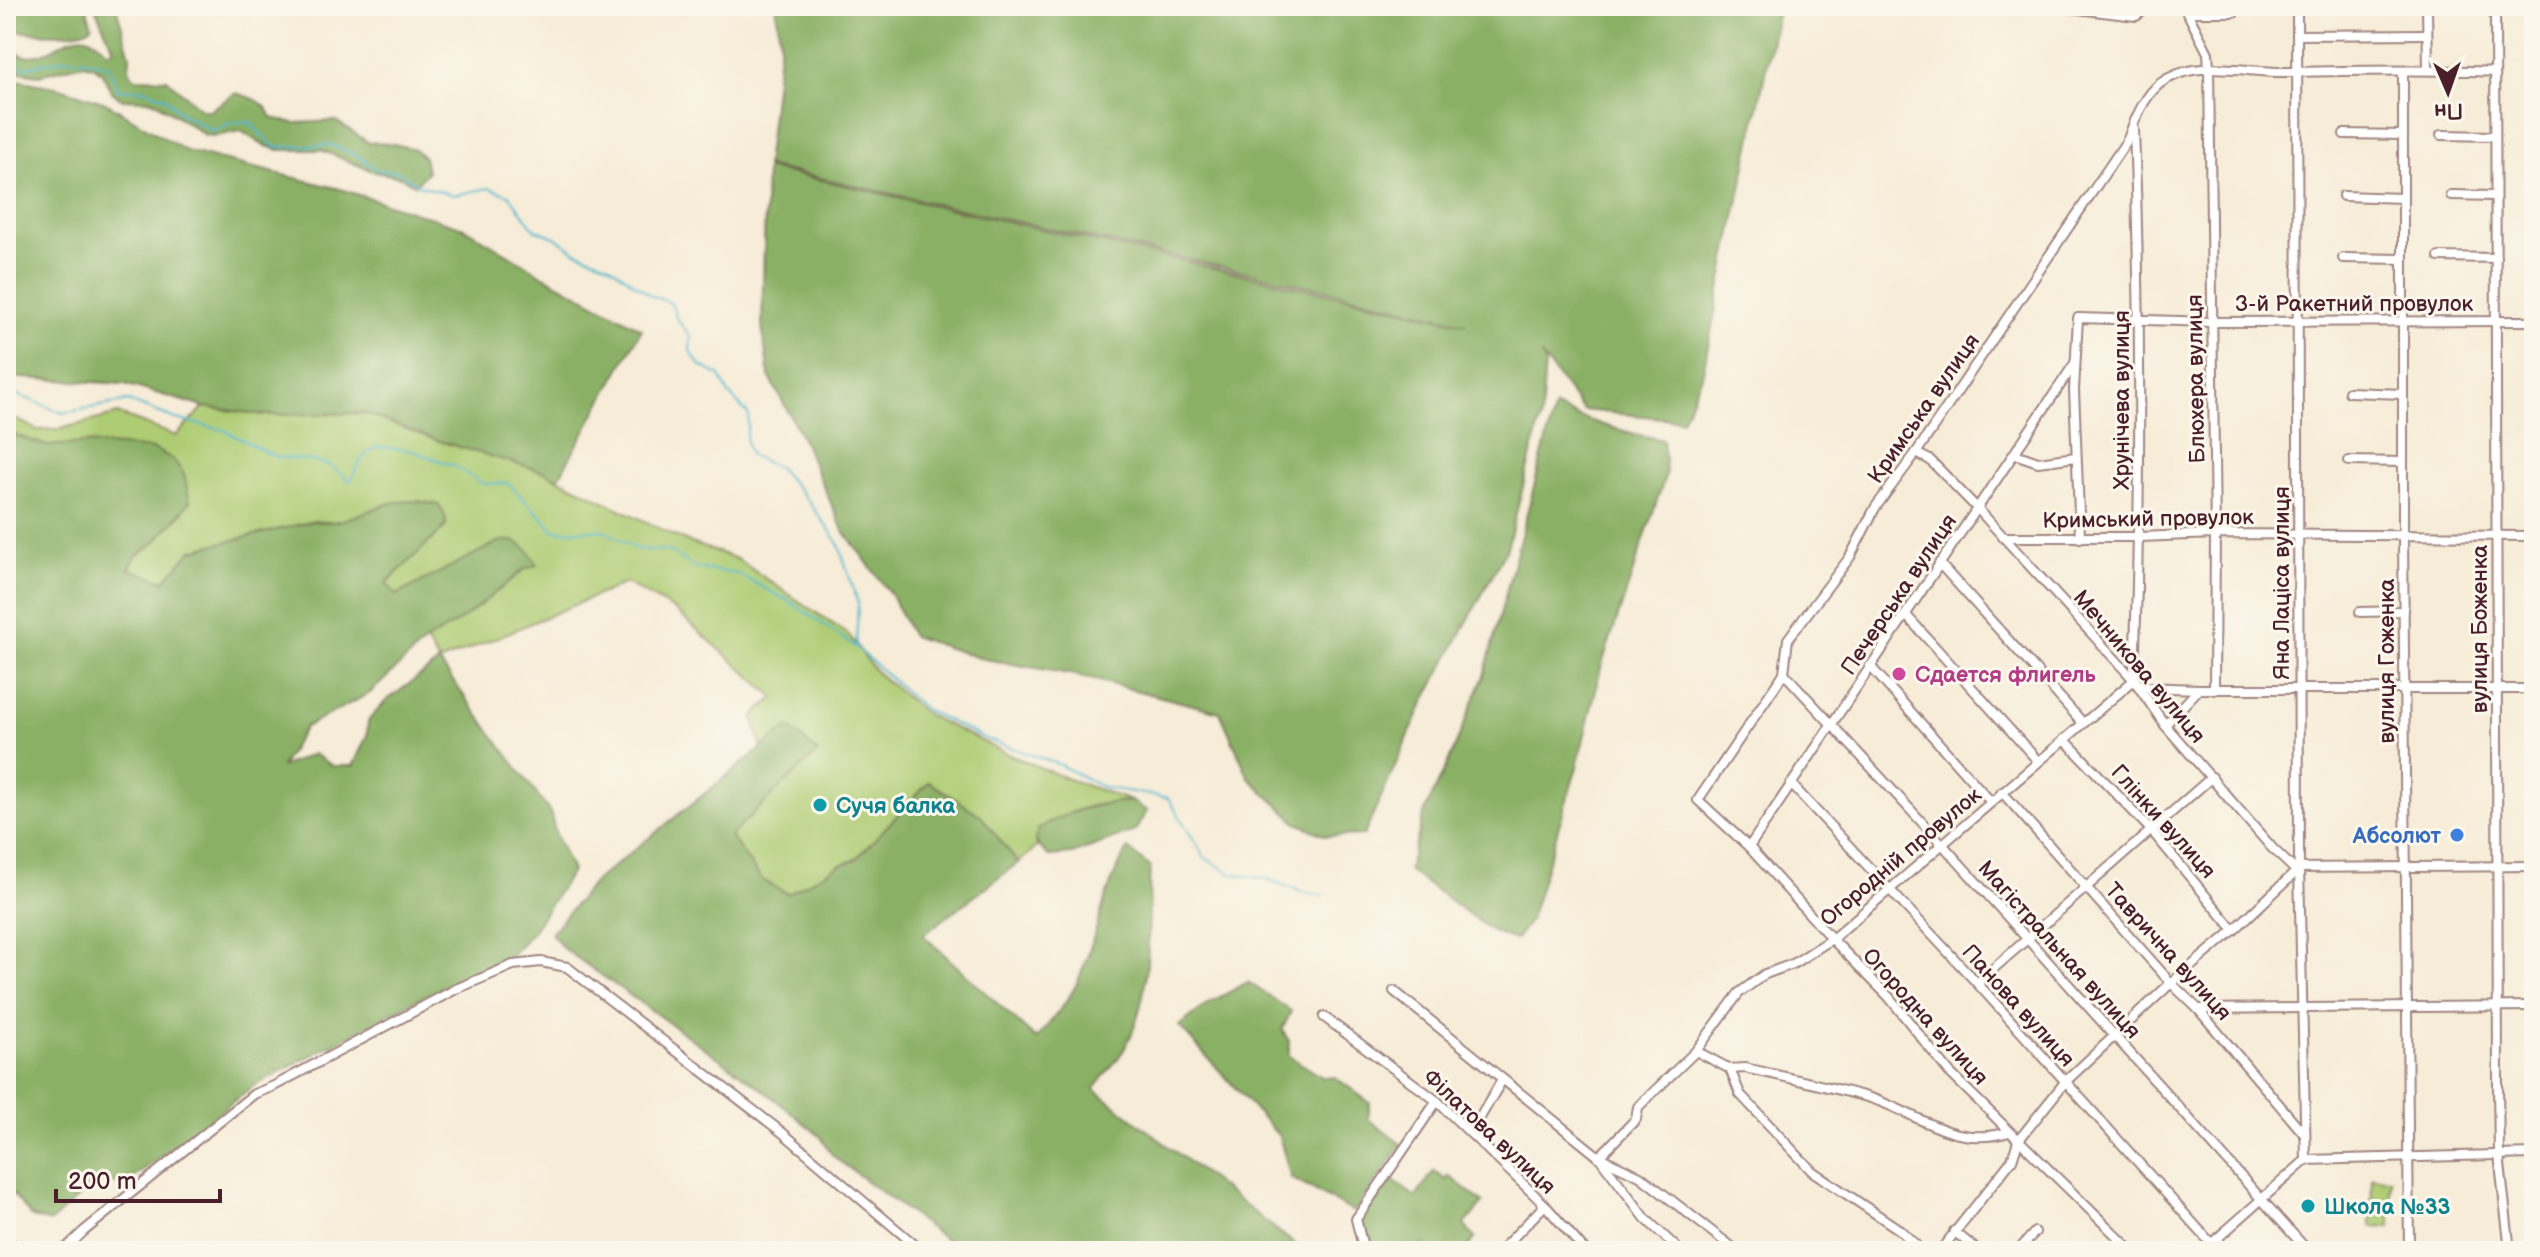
<svg xmlns="http://www.w3.org/2000/svg" width="2540" height="1257" font-family="'Balsamiq Sans',sans-serif">
  <rect width="100%" height="100%" fill="#fbf7ec"/>
  <filter id="ink" filterUnits="userSpaceOnUse"><feTurbulence type="fractalNoise" baseFrequency=".0125" numOctaves="2"/><feDisplacementMap in="SourceGraphic" scale="16" xChannelSelector="R" yChannelSelector="G"/><feConvolveMatrix kernelMatrix="1 2 1 2 8 2 1 2 1" color-interpolation-filters="sRGB"/></filter>
  <filter id="wash" filterUnits="userSpaceOnUse"><feTurbulence type="fractalNoise" baseFrequency=".006" numOctaves="4" result="noise"/><feDisplacementMap in="SourceGraphic" scale="32" xChannelSelector="R" yChannelSelector="G"/><feGaussianBlur stdDeviation="1.8" result="paint"/><feColorMatrix in="noise" values="0 0 0 0 0 0 0 0 0 0 0 0 0 0 0 0 0 1.4 0 .05"/><feComposite in="paint" operator="in"/></filter>
  <g filter="url(#wash)">
    <rect width="100%" height="100%" fill="#f6ecd7"/>
    <!-- green -->
    <g fill="#aecc73" stroke="#7c764f" stroke-width="2">
      <path d="M 204,407 L 265,415 L 364,413 L 439,441 L 545,472 L 683,540 L 737,559 L 849,635 L 875,671 L 927,715 L 1008,754 L 1068,779 L 1131,801 C 1092,803 1063,809 1035,838 L 1037,847 L 1018,863 L 980,815 L 929,782 L 855,860 L 839,865 L 788,894 L 762,880 L 730,836 L 788,728 L 762,748 L 753,717 L 774,697 L 676,611 L 626,583 L 439,662 L 426,641 L 465,617 L 525,569 L 396,595 L 386,584 L 446,525 L 445,516 L 421,501 L 390,503 L 332,524 L 314,521 L 192,550 L 165,581 L 129,570 L 135,556 L 154,543 L 183,512 L 88,443 L 47,446 L 6,432 L 6,414 L 37,430 L 60,429 L 118,414 L 176,436 Z"/>
      <polygon points="2372,1178 2391,1179 2390,1227 2371,1226"/>
    </g>
    <!-- forest -->
    <g fill="#8ab065" stroke="#6a6848" stroke-width="2">
      <path d="M 6,6 L 86,6 L 92,26 C 78,39 25,32 6,30 Z"/>
      <path d="M 94,6 L 116,6 L 130,56 L 129,68 L 132,75 L 136,78 L 167,79 L 202,110 L 210,110 L 236,93 C 252,98 266,101 272,118 L 294,123 L 336,121 L 368,142 L 394,144 L 414,149 L 424,157 L 427,172 L 415,185 L 401,177 L 375,172 L 321,150 L 279,150 L 263,145 L 241,131 L 215,136 L 205,135 L 157,103 L 148,100 L 122,99 L 111,91 L 102,73 L 95,67 L 83,64 L 39,75 L 6,70 L 6,43 C 12,49 18,56 27,56 C 58,58 77,14 107,52 L 114,49 Z"/>
      <polygon points="776,6 1779,6 1702,376 1682,420 1583,410 1541,355 1545,363 1541,417 1507,548 1422,706 1364,835 1326,836 1297,823 1249,778 1220,712 1076,675 979,658 912,636 891,595 843,530 800,434 769,376 762,326 766,168 1466,324 1326,290 766,166 780,43"/>
      <polygon points="6,78 60,88 106,103 186,151 340,189 464,228 544,276 642,329 558,479 545,472 439,441 364,413 265,415 204,407 125,384 6,377"/>
      <path d="M 1555,407 C 1591,423 1625,433 1663,440 L 1666,474 L 1602,664 L 1577,767 L 1530,920 L 1515,940 L 1492,931 L 1408,870 L 1425,811 L 1452,754 L 1484,676 Z"/>
      <path d="M 6,432 L 47,446 L 88,443 L 153,449 L 173,459 L 184,474 L 190,502 L 154,543 L 136,556 L 129,569 L 164,581 L 192,550 L 314,521 C 345,526 359,512 388,504 C 405,499 422,501 439,505 L 445,516 L 446,526 L 386,583 L 396,595 L 498,542 C 518,537 529,548 537,565 L 525,569 L 465,617 L 426,641 L 370,693 L 305,727 L 281,767 L 313,754 L 333,766 L 353,766 L 367,736 L 368,721 L 386,701 L 439,662 L 550,812 L 556,835 L 572,871 L 532,932 L 509,957 L 424,996 L 255,1085 L 124,1185 L 96,1181 L 51,1222 L 32,1217 L 6,1186 Z"/>
      <path d="M 788,727 L 818,752 L 730,836 L 762,880 L 788,894 L 839,865 L 855,860 L 929,782 L 980,815 L 1018,863 L 923,935 L 1036,1039 C 1050,1023 1068,1002 1077,983 C 1097,940 1102,889 1128,849 L 1150,867 C 1147,925 1154,991 1127,1044 C 1119,1060 1104,1074 1094,1089 L 1304,1251 L 961,1251 L 833,1156 L 820,1136 L 761,1088 L 563,948 L 551,933 L 594,882 Z"/>
      <path d="M 1131,801 L 1147,811 L 1135,831 L 1072,854 L 1049,856 C 1038,847 1033,843 1038,829 C 1067,811 1097,803 1131,801 Z"/>
      <polygon points="1248,982 1291,1011 1282,1030 1289,1041 1289,1056 1324,1078 1335,1077 1370,1103 1368,1119 1402,1145 1354,1212 1291,1178 1279,1136 1179,1026 1209,1003"/>
      <polygon points="1434,1171 1446,1180 1449,1176 1483,1203 1464,1225 1475,1238 1469,1245 1475,1251 1430,1251 1423,1244 1415,1251 1369,1251 1361,1221 1389,1178 1416,1197"/>
    </g>
    <g fill="none" stroke-linecap="round" stroke-linejoin="round">
      <!-- stream -->
      <g stroke="#51b7cf" stroke-width="2">
        <path d="M 6,57 L 24,68 C 57,59 75,55 108,66 L 118,90 L 143,89 L 165,97 L 180,113 L 213,131 L 230,123 L 248,121 L 274,147 L 331,145 L 356,155 L 377,170 L 399,172 L 418,185 L 454,195 L 489,188 L 509,195 L 534,229 L 555,237 L 575,251 L 608,264 L 650,295 L 671,303 L 677,319 L 691,337 L 690,351 L 700,365 L 720,376 L 729,394 L 749,415 L 746,440 L 750,455 L 779,468 L 806,498 L 838,542 L 858,603 L 856,646"/>
        <polyline points="6,394 18,395 63,413 128,401 176,419 224,430 275,457 308,460 329,465 350,481 362,458 376,447 410,450 454,466 483,484 508,483 555,531 604,530 636,549 670,551 695,568 738,574 789,601 856,647 924,709 983,738 1058,764 1102,787 1168,798 1205,858 1232,874 1267,879 1302,892 1323,896"/>
      </g>
    </g>
  </g>
  <g filter="url(#ink)">
    <g fill="none" stroke-linecap="round" stroke-linejoin="round">
      <defs>
        <g id="minor">
          <polyline points="2052,6 2136,16 2150,6"/>
          <polyline points="2184,6 2208,53 2209,68 2215,534 2214,690"/>
          <polyline points="2297,6 2299,868 2306,1160"/>
          <polyline points="2427,6 2428,69"/>
          <polyline points="2495,6 2498,1086 2499,1155 2510,1251"/>
          <polyline points="2187,12 2234,12"/>
          <polyline points="2297,35 2427,34"/>
          <polyline points="2403,71 2403,534 2409,1251"/>
          <polyline points="2344,134 2403,135"/>
          <polyline points="2441,135 2495,136"/>
          <polyline points="2451,195 2494,196"/>
          <polyline points="2343,196 2403,198"/>
          <polyline points="2439,257 2496,258"/>
          <polyline points="2343,258 2403,259"/>
          <polyline points="2349,392 2403,394"/>
          <polyline points="1916,453 1930,460 1977,508 2134,680 2165,725 2273,849 2293,868 2534,866"/>
          <polyline points="2015,454 2038,462 2076,457"/>
          <polyline points="2349,461 2403,462"/>
          <polyline points="2003,537 2140,537 2215,534 2534,536"/>
          <polyline points="2080,538 2074,390 2078,318 2213,322 2534,321"/>
          <polyline points="1939,563 2083,723"/>
          <polyline points="2360,612 2404,611"/>
          <polyline points="1906,615 2038,761"/>
          <polyline points="1870,666 1991,802"/>
          <polyline points="1784,673 1943,845 2308,1251"/>
          <path d="M 2134,680 C 2141,496 2141,313 2134,129"/>
          <polyline points="2165,725 2199,689"/>
          <polyline points="2064,739 2151,830 2234,930"/>
          <polyline points="1791,784 1977,983 2218,1251"/>
          <polyline points="2002,792 2171,983 2198,1009 2305,1135"/>
          <polyline points="1749,847 2075,363"/>
          <polyline points="1977,983 2212,777"/>
          <polyline points="1394,991 1599,1157 1640,1176 1737,1251"/>
          <polyline points="2198,1009 2534,1006"/>
          <polyline points="1324,1017 1437,1101 1545,1205 1585,1251"/>
          <path d="M 1696,1051 L 1730,1069 L 1745,1068 C 1785,1077 1827,1086 1867,1097 C 1918,1112 1951,1149 2009,1132"/>
          <polyline points="1730,1069 1740,1094 1812,1171 1900,1230 1922,1251"/>
          <polyline points="1471,1133 1502,1080"/>
          <polyline points="1599,1157 1636,1119 1638,1107 1696,1051 1739,993 1765,974 1793,964 1832,939 2134,680 2143,687 2199,689 2534,689"/>
          <polyline points="1599,1157 1646,1219 1680,1251"/>
          <polyline points="2306,1160 2534,1154"/>
          <polyline points="1954,1231 1978,1251"/>
          <polyline points="63,1251 84,1231 254,1094 274,1086 456,989 513,965 541,962 567,967 783,1133 922,1251"/>
          <polyline points="1364,1251 1356,1219 1437,1101"/>
          <polyline points="1500,1251 1545,1205"/>
          <polyline points="1940,1251 2012,1160 2018,1141 2065,1082 2171,983 2234,930 2299,869"/>
          <polyline points="2018,1251 2035,1232"/>
          <path d="M 2132,1251 L 1949,1072 L 1889,997 L 1832,939 L 1749,847 L 1698,800 L 1784,673 L 1788,639 L 1850,557 L 1875,508 L 1916,453 L 2128,139 C 2135,118 2147,89 2167,79 C 2201,60 2245,72 2282,72 C 2353,71 2424,69 2495,72"/>
          <polyline points="2203,1251 2306,1160"/>
        </g>
        <polyline id="major" points="6,1239 16,1251"/>
      </defs>
      <!-- minor casing -->
      <use href="#minor" stroke="#a08681" stroke-width="12"/>
      <!-- major casing -->
      <use href="#major" stroke="#a08681" stroke-width="14"/>
      <!-- minor -->
      <use href="#minor" stroke="#fff" stroke-width="8"/>
      <!-- major -->
      <use href="#major" stroke="#fff" stroke-width="10"/>
    </g>
  </g>
  <!-- markers -->
  <circle fill="#d1479c" stroke="#fbf7ec" stroke-width="3" cx="1899" cy="674" r="8"/>
  <g fill="#0f9aa8" stroke="#fbf7ec" stroke-width="3">
    <circle cx="820" cy="805" r="8"/>
    <circle cx="2308" cy="1206" r="8"/>
  </g>
  <circle fill="#3f7fe0" stroke="#fbf7ec" stroke-width="3" cx="2457" cy="835" r="8"/>
  <g text-anchor="middle" stroke-width="6" stroke-linejoin="round" paint-order="stroke">
    <!-- street labels -->
    <g font-size="22" fill="#4a1f2b" stroke="#fbf7ec">
      <text x="2354" y="311">3-й Ракетний провулок</text>
      <text transform="translate(2195 379) rotate(-91)" y="8">Блюхера вулиця</text>
      <text transform="translate(2121 400) rotate(-90)" y="8">Хрунічева вулиця</text>
      <text transform="translate(1923 408) rotate(-55)" y="8">Кримська вулиця</text>
      <text transform="translate(2148 518) rotate(-1)" y="8">Кримський провулок</text>
      <text transform="translate(2281 583) rotate(-90)" y="8">Яна Лаціса вулиця</text>
      <text transform="translate(1898 594) rotate(-56)" y="8">Печерська вулиця</text>
      <text transform="translate(2479 629) rotate(-90)" y="8">вулиця Боженка</text>
      <text transform="translate(2386 661) rotate(-90)" y="8">вулиця Гоженка</text>
      <text transform="translate(2140 666) rotate(50)" y="8">Мечникова вулиця</text>
      <text transform="translate(2164 821) rotate(48)" y="8">Глінки вулиця</text>
      <text transform="translate(1900 856) rotate(-40)" y="8">Огородній провулок</text>
      <text transform="translate(2060 949) rotate(48)" y="8">Магістральная вулиця</text>
      <text transform="translate(2169 951) rotate(48)" y="8">Таврична вулиця</text>
      <text transform="translate(2019 1005) rotate(48)" y="8">Панова вулиця</text>
      <text transform="translate(1926 1016) rotate(48)" y="8">Огородна вулиця</text>
      <text transform="translate(1490 1131) rotate(43)" y="8">Філатова вулиця</text>
    </g>
    <!-- hotel labels -->
    <g font-size="22" font-weight="bold" fill="#b23c85" stroke="#fbf7ec" text-anchor="start">
      <text x="1915" y="682">Сдается флигель</text>
    </g>
    <!-- culture labels -->
    <g font-size="22" font-weight="bold" fill="#0d838f" stroke="#fbf7ec" text-anchor="start">
      <text x="836" y="813">Сучя балка</text>
      <text x="2324" y="1214">Школа №33</text>
    </g>
    <!-- shop labels -->
    <g font-size="22" font-weight="bold" fill="#366cbe" stroke="#fbf7ec" text-anchor="end">
      <text x="2441" y="843">Абсолют</text>
    </g>
  </g>
  <!-- margin -->
  <rect width="2540" height="1257" fill="none" stroke="#fbf7ec" stroke-width="32"/>
  <!-- north arrow -->
  <g transform="translate(2448 92) rotate(178)" stroke="#fbf7ec" stroke-width="6" paint-order="stroke">
  <path d="M0-6L14 30L0 20L-14 30Z" fill="#4a1f2b"/>
  <text y="-12" font-size="22" font-weight="bold" text-anchor="middle" fill="#4a1f2b">Пн</text>
  </g>
  <!-- scale -->
  <path d="M56 1189v12h164v-12" fill="none" stroke="#4a1f2b" stroke-width="4"/>
  <text x="68" y="1189" font-size="24" fill="#4a1f2b" stroke="#fbf7ec" stroke-width="6" paint-order="stroke">200 m</text>
</svg>
